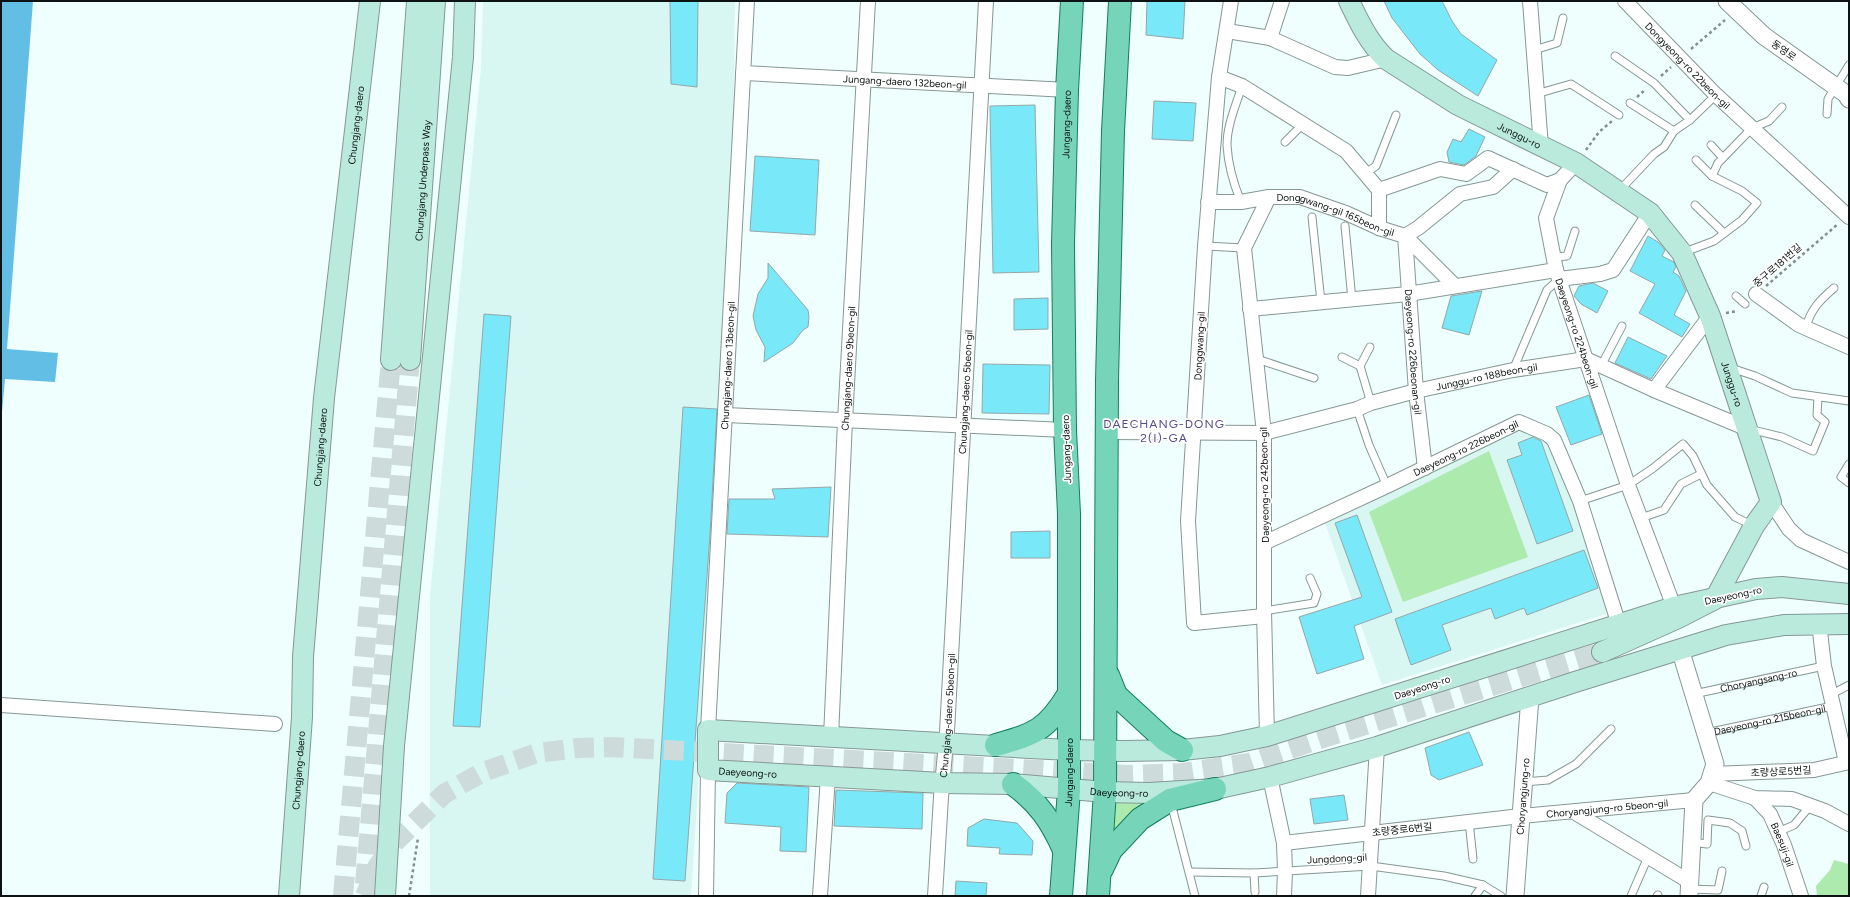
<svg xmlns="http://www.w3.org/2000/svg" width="1850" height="897" font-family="Figtree,'Noto Sans KR',sans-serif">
  <rect width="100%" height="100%" fill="#effffd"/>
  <!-- built -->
  <g fill="#d8f6f2">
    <polygon points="483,1 735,1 733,176 723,402 691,896 430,896 430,596 481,68"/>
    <polygon points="1515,426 1550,440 1605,592 1606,614 1382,685 1324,520"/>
  </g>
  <!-- green -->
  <g fill="#adeaae">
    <polygon points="1489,451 1528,557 1403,602 1369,512"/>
    <polygon points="1144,801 1110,833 1113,802"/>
    <polygon points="1834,860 1849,864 1849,896 1817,896 1816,886 1830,870"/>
  </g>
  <!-- water -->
  <polygon fill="#62bee5" points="1,1 33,1 7,349 58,353 55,382 5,379 1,423"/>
  <!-- building -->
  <g fill="#79e8f8" stroke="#94a7a9">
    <polygon points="670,1 698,1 697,87 671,84"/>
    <polygon points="1147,1 1185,1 1183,39 1146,35"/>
    <polygon points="1384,1 1442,1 1452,21 1461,34 1497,60 1478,96 1438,70 1420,54 1392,18"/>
    <polygon points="1154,101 1196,103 1193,141 1152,139"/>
    <polygon points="1035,105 1039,272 993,273 990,106"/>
    <polygon points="1469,129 1485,137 1476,156 1464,165 1449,162 1447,152 1453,139 1461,142"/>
    <polygon points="755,156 819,160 815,235 750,231"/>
    <polygon points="1648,236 1658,242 1665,250 1662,256 1674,262 1676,267 1673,272 1679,276 1686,291 1674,315 1690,324 1682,337 1639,313 1655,284 1630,271"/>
    <polygon points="768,263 808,310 809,317 808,327 803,330 793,343 764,362 765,347 756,330 753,316 758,294 768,278"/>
    <polygon points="1593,283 1608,291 1597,313 1581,304 1574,296 1579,286"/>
    <polygon points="1482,291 1469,335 1442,328 1451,296"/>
    <polygon points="1048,298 1048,329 1014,330 1014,299"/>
    <polygon points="484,314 511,316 480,727 453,726"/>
    <polygon points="1628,337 1667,356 1651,379 1615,363"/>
    <polygon points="983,364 1050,365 1049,414 982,413"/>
    <polygon points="1589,395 1602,434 1571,445 1556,407"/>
    <polygon points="683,407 717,409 710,534 685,881 653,879"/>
    <polygon points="1533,437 1541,441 1573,531 1537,544 1507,460 1522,455 1518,443"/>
    <polygon points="831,487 828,537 727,534 729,499 775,499 772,489"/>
    <polygon points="1357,515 1392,612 1354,626 1364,659 1317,674 1299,617 1362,597 1335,523"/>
    <polygon points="1050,531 1050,558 1011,558 1011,532"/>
    <polygon points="1584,550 1598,588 1527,615 1524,608 1495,619 1491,608 1442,625 1451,650 1411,665 1395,619"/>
    <polygon points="1469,732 1483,765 1439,780 1431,775 1425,748"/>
    <polygon points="737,783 809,787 806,852 780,851 781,827 725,823 727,793"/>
    <polygon points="836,790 923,793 922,829 834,826"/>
    <polygon points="1344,795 1348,820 1314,824 1310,799"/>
    <polygon points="984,819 1017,823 1033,841 1032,855 999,854 1000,848 967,846 968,828"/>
    <polygon points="956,881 987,883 986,896 955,896"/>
  </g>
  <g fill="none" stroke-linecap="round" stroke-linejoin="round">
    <!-- secondary-tunnel -->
    <g stroke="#cddcda" stroke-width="20" stroke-dasharray="20 10" stroke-linecap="butt">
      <polyline points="365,884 410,360"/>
      <polyline points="343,896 391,360"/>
      <polyline points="365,896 377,867 395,842 444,794 483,772 537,753 578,748 612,747 1129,775 1183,773 1249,763 1323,738 1602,652"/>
    </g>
    <defs>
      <g id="service">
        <polyline points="1534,50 1557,43 1563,18"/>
        <polyline points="1615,56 1654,83 1690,120"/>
        <polyline points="1536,94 1571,84 1619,115"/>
        <polyline points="1630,103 1674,131"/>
        <polyline points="1827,114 1828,99 1849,65"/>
        <polyline points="1285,142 1303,124"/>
        <polyline points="1711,145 1723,158"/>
        <polyline points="1696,160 1712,176"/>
        <polyline points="1364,174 1376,166 1396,115"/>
        <polyline points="1619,191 1654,154 1664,147 1674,131 1690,120 1716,95"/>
        <path d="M 1241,202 C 1234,185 1228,164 1227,145 C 1227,125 1236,105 1242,86"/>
        <polyline points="1695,205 1724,233"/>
        <polyline points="1312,217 1321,302"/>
        <polyline points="1345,226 1352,300"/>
        <polyline points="1205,246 1244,248"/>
        <polyline points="1682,253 1714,241 1742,220 1757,203 1742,191 1712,176 1718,163 1752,128 1769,121 1782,107"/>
        <polyline points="1554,257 1567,256 1575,231"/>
        <polyline points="1736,296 1745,304"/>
        <path d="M 1806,327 C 1811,309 1820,300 1834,288"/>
        <polyline points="1370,347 1360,366 1371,403"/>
        <polyline points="1342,357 1360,366"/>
        <polyline points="1257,359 1314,378"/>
        <polyline points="1601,366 1622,326"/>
        <polyline points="1731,368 1755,376 1792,393 1849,401"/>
        <polyline points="1513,370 1547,290 1559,279"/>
        <polyline points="1357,409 1369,445 1387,486"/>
        <polyline points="1749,429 1782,437 1813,451 1825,422 1817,415 1818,398"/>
        <polyline points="1849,464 1841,477 1849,483"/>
        <polyline points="1580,501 1628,485 1652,469 1683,444 1693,456 1707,485 1735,517 1752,525"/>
        <polyline points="1641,518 1664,510 1681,484 1701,474"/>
        <polyline points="1264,611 1314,603 1317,594 1310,578"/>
        <path id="s1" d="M 1694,694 L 1824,666"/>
        <polyline points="1830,695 1849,685"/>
        <path id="s2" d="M 1706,733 L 1833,706"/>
        <polyline points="1524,782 1548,780 1576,764 1611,729"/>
        <polyline points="1171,803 1195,896"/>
        <polyline points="1469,821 1473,859"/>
        <polyline points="1778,832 1794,825 1810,806"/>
        <polyline points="1691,842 1707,844 1708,820 1730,823 1742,831 1746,846"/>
        <polyline points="1190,872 1254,873 1371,866 1444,876 1483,885 1501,896"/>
        <polyline points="1254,873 1255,892"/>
        <polyline points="1690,889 1718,890 1722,871"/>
        <polyline points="1475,896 1483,885"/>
        <polyline points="1631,896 1648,857"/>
        <polyline points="1657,896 1658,895"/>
        <polyline points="1761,896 1764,887"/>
      </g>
      <g id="minor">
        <polyline points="1231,1 1219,77 1205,246 1188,521 1194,623 1264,616"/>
        <polyline points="1530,1 1541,147"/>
        <path id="s3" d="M 1625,1 L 1716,95 L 1849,217"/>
        <polyline points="1227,31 1270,38 1335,67 1348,68 1386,59"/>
        <polyline points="1270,38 1282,1"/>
        <path id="s4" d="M 743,73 L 1067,90"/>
        <polyline points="1219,77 1242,86 1346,151 1379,190 1440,169 1466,174 1488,158 1547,185 1560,180 1576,163"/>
        <path id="s5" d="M 1560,180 L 1546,218 L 1556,270 L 1628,485 L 1674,607"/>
        <polyline points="1379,190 1379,228"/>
        <path id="s6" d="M 1208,202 L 1241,202 L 1269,197 L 1300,197 L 1346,213 L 1379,228 L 1405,236 L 1418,228 L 1460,194 L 1493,187 L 1513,169"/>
        <path id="s7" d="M 1405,236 L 1416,391 L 1425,468"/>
        <polyline points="1405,236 1454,285"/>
        <polyline points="1559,279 1600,274 1613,270 1650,213"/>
        <polyline points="1756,294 1799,325 1849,347"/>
        <polyline points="1250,309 1408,294 1556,270"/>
        <polyline points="1654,390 1710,316"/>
        <polyline points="726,415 1065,430"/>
        <path id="s8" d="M 1106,432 L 1264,433 L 1357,409 L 1371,403 L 1416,391 L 1513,370 L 1586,359 L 1654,390 L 1748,429"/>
        <polyline points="1771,502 1789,529 1801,540 1849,562"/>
        <path id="s9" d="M 1264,543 L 1387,486 L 1519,422 L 1547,434 L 1554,440 L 1580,501 L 1619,625"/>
        <polyline points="1819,623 1824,666 1846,762"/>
        <polyline points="1,705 275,724"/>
        <path id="s10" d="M 708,730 L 747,1"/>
        <polyline points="1267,736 1264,611 1264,433 1244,248 1269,197"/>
        <path id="s11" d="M 831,737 L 845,421 L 868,1"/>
        <polyline points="1712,774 1814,770 1849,762"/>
        <polyline points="1270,777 1284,843 1285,871 1284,896"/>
        <polyline points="1709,783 1755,798 1792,799 1825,811 1849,824"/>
        <path id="s12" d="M 1755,798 L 1770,814 L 1784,845 L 1801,896"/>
        <polyline points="1574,812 1690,882"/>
        <path id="s13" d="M 1284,843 L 1521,816 L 1694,800"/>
        <polyline points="706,896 708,770"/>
        <polyline points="820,896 828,777"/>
        <path id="s14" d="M 935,896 L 941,797 L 947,732 L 986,1"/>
        <polyline points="1368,896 1377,747"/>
      </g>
      <g id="tertiary">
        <polyline points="1727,1 1764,36 1846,94 1849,99"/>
        <polyline points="1680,649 1715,764 1709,783 1694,800 1689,896"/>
        <path id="s15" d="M 1515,896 L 1530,697"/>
      </g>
      <g id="secondary">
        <path id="s16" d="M 1349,1 C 1359,22 1369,43 1386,59 L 1458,105 L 1576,163 L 1650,213 L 1682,253 L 1710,316 L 1771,502 L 1754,526 L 1715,599 L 1678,618 L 1602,652"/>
        <polyline points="391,360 417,1"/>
        <path id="s17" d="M 410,360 L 435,1"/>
        <path id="s18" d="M 1849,594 L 1782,587 L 1756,589 L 1674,607 L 1267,736 L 1220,746 L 1182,750 L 1123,751 L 1068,750 L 708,730 L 708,770 L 942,783 L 1013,784 L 1105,792 L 1149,793 L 1215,789 L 1270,777 L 1377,747 L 1575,682 L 1726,635 L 1784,625 L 1849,624"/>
        <path id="s19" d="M 289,896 L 302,717 L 303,657 L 324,398 L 370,1"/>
        <polyline points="385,896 394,746 463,57 465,1"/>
      </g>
      <g id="primary">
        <polyline points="1108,675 1116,695 1166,741 1182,750"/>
        <path d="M 996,745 C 1034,734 1046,731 1068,695"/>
        <path d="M 1013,784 C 1039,803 1051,821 1064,850"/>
        <polyline points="1102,869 1111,850 1140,819 1170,800 1215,789"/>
        <path id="s20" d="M 1061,896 L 1069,790 L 1069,514 L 1065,430 L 1063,244 L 1067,90 L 1072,1"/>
        <polyline points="1098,896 1105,792 1107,380 1113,131 1120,1"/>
      </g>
    </defs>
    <!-- service casing -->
    <use href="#service" stroke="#859895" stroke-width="9"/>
    <!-- minor casing -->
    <use href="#minor" stroke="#859895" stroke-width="16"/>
    <!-- tertiary casing -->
    <use href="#tertiary" stroke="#859895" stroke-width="19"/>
    <!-- secondary casing -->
    <use href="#secondary" stroke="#859895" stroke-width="22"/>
    <!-- primary casing -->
    <use href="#primary" stroke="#157e5f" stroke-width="24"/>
    <!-- path -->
    <g stroke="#828e8c" stroke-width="2.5" stroke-dasharray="3 3" stroke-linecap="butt">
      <polyline points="1691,49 1725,20"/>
      <polyline points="1661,76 1671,67"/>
      <polyline points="1637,97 1645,90"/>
      <polyline points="1586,150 1599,132 1612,121"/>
      <polyline points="1766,286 1838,224"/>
      <polyline points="1726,313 1738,311"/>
      <polyline points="409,896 418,838"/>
    </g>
    <!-- service -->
    <use href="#service" stroke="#fff" stroke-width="7"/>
    <!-- minor -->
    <use href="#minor" stroke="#fff" stroke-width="14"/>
    <!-- tertiary -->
    <use href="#tertiary" stroke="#fff" stroke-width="17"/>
    <!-- secondary -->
    <use href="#secondary" stroke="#baeadc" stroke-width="20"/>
    <!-- primary -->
    <use href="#primary" stroke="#76d4b8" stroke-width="22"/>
  </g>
  <g text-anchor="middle" stroke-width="3.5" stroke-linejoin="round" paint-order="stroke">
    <!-- street labels -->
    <g font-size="10" fill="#0c1312" stroke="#fff">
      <text transform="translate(1784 50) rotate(35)" y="4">동영로</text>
      <text dy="4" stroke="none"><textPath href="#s3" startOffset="90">Dongyeong-ro 22beon-gil</textPath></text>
      <text dy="4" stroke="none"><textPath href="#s4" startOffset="162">Jungang-daero 132beon-gil</textPath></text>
      <text dy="4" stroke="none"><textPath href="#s20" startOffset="772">Jungang-daero</textPath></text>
      <text dy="4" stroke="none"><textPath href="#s19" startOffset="774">Chungjang-daero</textPath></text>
      <text dy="4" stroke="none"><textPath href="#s16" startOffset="223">Junggu-ro</textPath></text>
      <text dy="4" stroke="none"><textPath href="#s17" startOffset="180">Chungjang Underpass Way</textPath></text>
      <text dy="4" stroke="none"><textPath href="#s6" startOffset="131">Donggwang-gil 165beon-gil</textPath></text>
      <text transform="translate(1777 265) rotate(-41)" y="4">중구로181번길</text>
      <text dy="4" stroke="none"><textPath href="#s5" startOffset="160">Daeyeong-ro 224beon-gil</textPath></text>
      <text transform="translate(1199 346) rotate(-87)" y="4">Donggwang-gil</text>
      <text dy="4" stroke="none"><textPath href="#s7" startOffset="116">Daeyeong-ro 226beonan-gil</textPath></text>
      <text dy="4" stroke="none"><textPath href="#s10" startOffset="365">Chungjang-daero 13beon-gil</textPath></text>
      <text dy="4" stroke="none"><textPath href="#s11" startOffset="369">Chungjang-daero 9beon-gil</textPath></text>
      <text dy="4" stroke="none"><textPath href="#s8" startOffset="388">Junggu-ro 188beon-gil</textPath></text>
      <text dy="4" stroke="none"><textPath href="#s16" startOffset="567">Junggu-ro</textPath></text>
      <text dy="4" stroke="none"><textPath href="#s14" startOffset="505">Chungjang-daero 5beon-gil</textPath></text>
      <text dy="4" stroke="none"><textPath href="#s19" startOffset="450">Chungjang-daero</textPath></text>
      <text transform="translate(1066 449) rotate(-92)" y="4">Jungang-daero</text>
      <text dy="4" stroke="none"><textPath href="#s9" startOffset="223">Daeyeong-ro 226beon-gil</textPath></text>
      <text transform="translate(1264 485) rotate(-91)" y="4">Daeyeong-ro 242beon-gil</text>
      <text transform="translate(1733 595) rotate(-12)" y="4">Daeyeong-ro</text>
      <text dy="4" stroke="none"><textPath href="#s1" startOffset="66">Choryangsang-ro</textPath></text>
      <text transform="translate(1422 687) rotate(-18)" y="4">Daeyeong-ro</text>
      <text dy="4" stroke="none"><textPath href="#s14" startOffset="181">Chungjang-daero 5beon-gil</textPath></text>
      <text dy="4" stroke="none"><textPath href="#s2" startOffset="65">Daeyeong-ro 215beon-gil</textPath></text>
      <text dy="4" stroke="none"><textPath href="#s19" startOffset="126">Chungjang-daero</textPath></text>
      <text transform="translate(1781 771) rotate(-3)" y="4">초량상로5번길</text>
      <text dy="4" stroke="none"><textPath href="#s18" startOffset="1245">Daeyeong-ro</textPath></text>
      <text dy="4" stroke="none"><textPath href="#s20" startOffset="124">Jungang-daero</textPath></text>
      <text dy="4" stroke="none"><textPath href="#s18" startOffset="1617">Daeyeong-ro</textPath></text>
      <text dy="4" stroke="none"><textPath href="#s15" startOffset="100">Choryangjung-ro</textPath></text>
      <text dy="4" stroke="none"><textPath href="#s13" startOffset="325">Choryangjung-ro 5beon-gil</textPath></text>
      <text transform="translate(1402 829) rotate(-6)" y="4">초량중로6번길</text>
      <text dy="4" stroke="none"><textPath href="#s12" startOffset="55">Baesuji-gil</textPath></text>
      <text transform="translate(1337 858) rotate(-3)" y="4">Jungdong-gil</text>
    </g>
    <!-- quarter labels -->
    <g font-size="12" letter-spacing="1" fill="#564a88" stroke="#fff">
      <text x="1164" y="428">DAECHANG-DONG<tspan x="1164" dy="14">2(I)-GA</tspan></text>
    </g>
  </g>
  <!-- border -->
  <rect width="1850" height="897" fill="none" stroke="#0c1312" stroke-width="4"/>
</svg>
